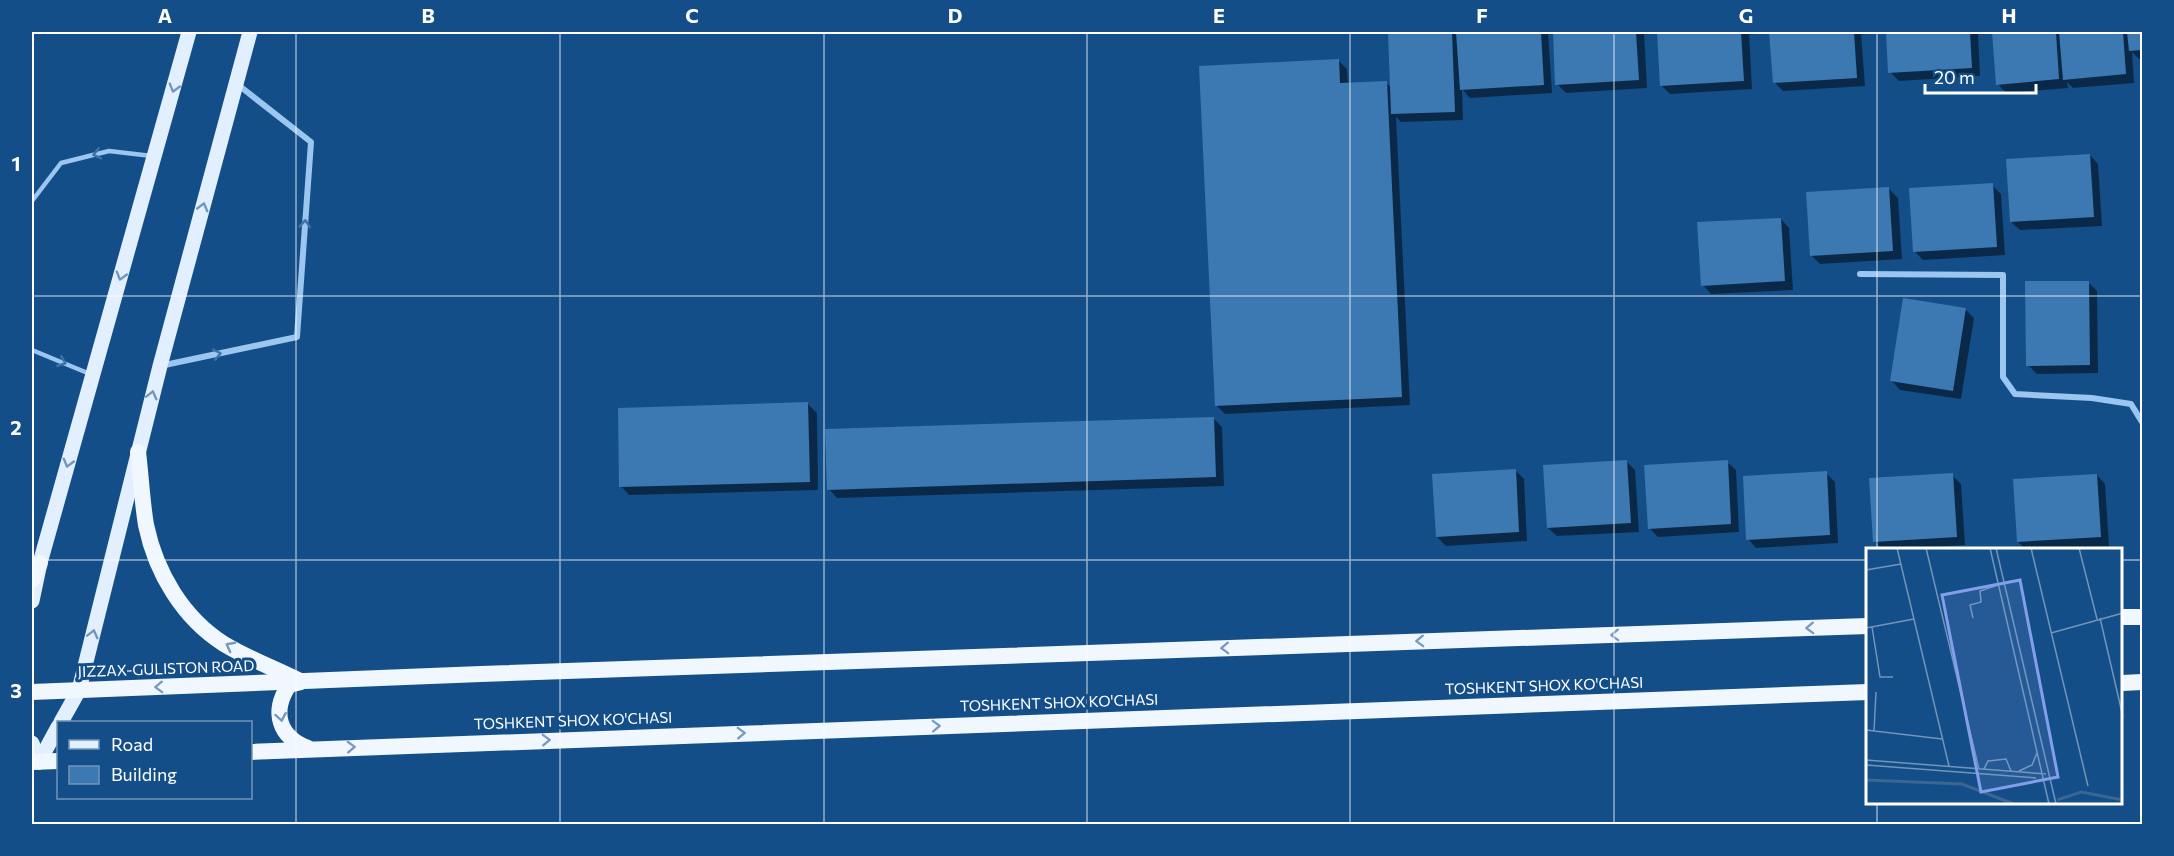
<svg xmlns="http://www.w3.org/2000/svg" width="2174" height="856" font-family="Commissioner,sans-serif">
  <rect width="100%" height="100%" fill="#144e88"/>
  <!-- shadow -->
  <g fill="#0007">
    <polygon points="1390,32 1453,32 1458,37 1458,32 1548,32 1552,93 1470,98 1462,89 1463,120 1401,122 1396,117 1410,405 1225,414 1216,405 1338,60 1347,69 1348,84 1386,83 1391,87"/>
    <polygon points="1554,32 1644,32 1647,88 1566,93 1557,84"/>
    <polygon points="1658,32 1749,32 1752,89 1670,94 1661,85"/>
    <polygon points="1771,32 1861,32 1865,86 1783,91 1774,82"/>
    <polygon points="1887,32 1978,32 1980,76 1899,81 1890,72"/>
    <polygon points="1993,32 2142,32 2142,59 2139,59 2132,52 2134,83 2073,88 2067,82 2068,88 2006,93 1998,84"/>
    <polygon points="2090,155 2098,164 2102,226 2020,230 2011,222"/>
    <polygon points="1992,185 2001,194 2005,255 1923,260 1914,251"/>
    <polygon points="1889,189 1898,198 1902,259 1820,264 1811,255"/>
    <polygon points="1781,219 1789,228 1793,290 1711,294 1703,285"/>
    <polygon points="2088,282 2097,291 2098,373 2037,374 2028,365"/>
    <polygon points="1965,309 1974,318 1961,399 1900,390 1892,381"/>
    <polygon points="808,404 817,413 818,490 629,495 621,486"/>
    <polygon points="1214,419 1222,427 1224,486 837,498 829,489"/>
    <polygon points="1626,461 1635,470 1639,532 1557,536 1548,528"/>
    <polygon points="1727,462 1736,470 1739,532 1658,537 1649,528"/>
    <polygon points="1515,470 1524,479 1527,541 1446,546 1437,537"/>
    <polygon points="1826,473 1835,482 1838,543 1756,548 1748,539"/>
    <polygon points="1952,475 1961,484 1965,545 1883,550 1874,541"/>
    <polygon points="2097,475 2105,484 2109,546 2026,550 2018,542"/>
  </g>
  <!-- building -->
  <g fill="#3c78b2">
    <polygon points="1388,32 1452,32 1455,112 1391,114"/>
    <polygon points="1456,32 1541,32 1544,85 1460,90"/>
    <polygon points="1553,32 1636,32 1639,80 1555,85"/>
    <polygon points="1657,32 1741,32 1744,81 1660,86"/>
    <polygon points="1769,32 1854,32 1857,78 1773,83"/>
    <polygon points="1886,32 1970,32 1972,68 1888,73"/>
    <polygon points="1992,32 2056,32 2059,79 1996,85"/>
    <polygon points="2059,32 2123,32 2126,74 2063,80"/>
    <polygon points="2127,32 2142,32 2142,50 2129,51"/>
    <polygon points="1339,59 1340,83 1387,81 1402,397 1215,406 1199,66"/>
    <polygon points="2090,154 2094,217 2010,222 2006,159"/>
    <polygon points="1993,183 1997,247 1913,252 1909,188"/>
    <polygon points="1889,187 1893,251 1810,256 1806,192"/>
    <polygon points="1781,218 1785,281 1701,286 1697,222"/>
    <polygon points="2025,281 2089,281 2090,365 2026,366"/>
    <polygon points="1903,298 1966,308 1953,391 1890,381"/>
    <polygon points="808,402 810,482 619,487 618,408"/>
    <polygon points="1214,417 1216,477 827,490 825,429"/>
    <polygon points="1627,460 1631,523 1547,528 1543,465"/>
    <polygon points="1728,460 1731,524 1648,529 1644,465"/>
    <polygon points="1516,469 1519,532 1436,537 1432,474"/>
    <polygon points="1827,471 1830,535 1746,540 1743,476"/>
    <polygon points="1953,473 1957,537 1873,542 1869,478"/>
    <polygon points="2097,474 2101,537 2017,542 2013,479"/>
  </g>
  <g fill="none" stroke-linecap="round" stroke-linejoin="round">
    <!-- service -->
    <g stroke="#9ac6ef" stroke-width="4.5">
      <polyline points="32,201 61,163 109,151 152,156"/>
      <polyline points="32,350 90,374"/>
    </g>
    <!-- minor -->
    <g stroke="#9ac6ef" stroke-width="6">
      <polyline points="1860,274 2003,275 2003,377 2015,394 2092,398 2131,404 2142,422"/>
      <polyline points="160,366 297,337 311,142 237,84"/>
    </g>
    <!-- primary -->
    <g stroke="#e2efff" stroke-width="15">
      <polyline points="32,601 40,563 189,32"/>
      <polyline points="61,722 79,690 160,366 250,32"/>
      <polyline points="32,743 39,762"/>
      <polyline points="39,762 58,727"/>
    </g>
    <!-- trunk -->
    <g stroke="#f0f7ff" stroke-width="16">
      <path d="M 138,452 C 141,476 142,501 146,525 C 156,573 183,618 224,644 C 247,658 274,668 298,680"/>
      <polyline points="32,580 40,563"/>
      <polyline points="2122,617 2142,617"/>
      <path d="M 301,682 L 289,685 C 271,712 279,737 308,748"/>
      <polyline points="2122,683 2142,682"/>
      <polyline points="32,692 481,674 1868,626"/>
      <polyline points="250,752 1868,692"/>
      <polyline points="32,762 58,761"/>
    </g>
  </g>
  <!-- one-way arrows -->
  <defs><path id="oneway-chevron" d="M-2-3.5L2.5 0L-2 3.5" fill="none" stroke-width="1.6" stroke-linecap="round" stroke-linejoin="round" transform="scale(1.5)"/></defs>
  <g stroke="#7196be">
    <use href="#oneway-chevron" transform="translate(174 88) rotate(106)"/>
    <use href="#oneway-chevron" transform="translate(203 207) rotate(-75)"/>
    <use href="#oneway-chevron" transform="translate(121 276) rotate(106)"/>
    <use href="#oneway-chevron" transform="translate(152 395) rotate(-76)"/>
    <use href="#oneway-chevron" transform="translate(68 463) rotate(106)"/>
    <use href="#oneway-chevron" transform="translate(93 634) rotate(-76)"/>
  </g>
  <g stroke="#3c72a7">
    <use href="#oneway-chevron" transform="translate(97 154) rotate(166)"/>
    <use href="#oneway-chevron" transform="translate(305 224) rotate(-86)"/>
    <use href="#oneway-chevron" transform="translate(217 354) rotate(-12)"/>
    <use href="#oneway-chevron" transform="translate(62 362) rotate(22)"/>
  </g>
  <g stroke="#779abe">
    <use href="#oneway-chevron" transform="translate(1810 628) rotate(178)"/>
    <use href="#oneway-chevron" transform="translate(1615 635) rotate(178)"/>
    <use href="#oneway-chevron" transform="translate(1420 641) rotate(178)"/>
    <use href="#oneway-chevron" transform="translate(230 646) rotate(-152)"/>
    <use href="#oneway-chevron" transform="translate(1225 648) rotate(178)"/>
    <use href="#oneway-chevron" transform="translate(159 687) rotate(178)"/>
    <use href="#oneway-chevron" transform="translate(281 717) rotate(80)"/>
    <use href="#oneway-chevron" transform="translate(936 726) rotate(-2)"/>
    <use href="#oneway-chevron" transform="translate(741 733) rotate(-2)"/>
    <use href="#oneway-chevron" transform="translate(546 740) rotate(-2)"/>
    <use href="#oneway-chevron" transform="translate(351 747) rotate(-2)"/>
  </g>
  <!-- grid -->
  <path fill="none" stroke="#fff" stroke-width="1.5" stroke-opacity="0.55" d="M 296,32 L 296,824M 560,32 L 560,824M 824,32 L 824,824M 1087,32 L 1087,824M 1350,32 L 1350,824M 1614,32 L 1614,824M 1877,32 L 1877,550M 32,296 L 2142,296M 32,560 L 1868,560M 2122,560 L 2142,560M 1877,804 L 1877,824"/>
  <g text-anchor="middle" stroke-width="6" stroke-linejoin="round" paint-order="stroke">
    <!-- street labels -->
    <g font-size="15" fill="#fff" stroke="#144e88">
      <text transform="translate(166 669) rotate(-2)" y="5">JIZZAX-GULISTON ROAD</text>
      <text transform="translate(1544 686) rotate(-2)" y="5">TOSHKENT SHOX KO'CHASI</text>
      <text transform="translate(1059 703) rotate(-2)" y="5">TOSHKENT SHOX KO'CHASI</text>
      <text transform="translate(573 721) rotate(-2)" y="5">TOSHKENT SHOX KO'CHASI</text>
    </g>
  </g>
  <!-- overview -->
  <g transform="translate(1866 548)">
    <rect width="256" height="256" fill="#144e88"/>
    <path fill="none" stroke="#3a6691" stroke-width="3" d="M 0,232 L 96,236 L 148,256M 191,252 L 215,244 L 257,252"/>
    <path fill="none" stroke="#7295b8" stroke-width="1.5" d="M 31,0 L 83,218M 60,0 L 113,221M 124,0 L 183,256M 130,0 L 190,256M 165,0 L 222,238M 213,0 L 231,71M 0,22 L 35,16M 107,70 L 104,57 L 115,54 L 114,43 L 132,37M 234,70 L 257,169M 6,79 L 14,129 L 27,129M 0,80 L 48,71M 185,85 L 257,65M 0,182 L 76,191M 8,183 L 10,144M 0,212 L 180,226M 0,217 L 170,230M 118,221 L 122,213 L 140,211 L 145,223M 153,223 L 166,217 L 171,205"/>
    <path fill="#839eea" fill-opacity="0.15" stroke="#839eea" stroke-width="3" d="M 154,32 L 192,229 L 115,244 L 76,47 Z"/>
    <rect width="256" height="256" fill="none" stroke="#fff" stroke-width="3"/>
  </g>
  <!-- border -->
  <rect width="2174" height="856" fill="none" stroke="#144e88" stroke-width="66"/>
  <!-- legend -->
  <rect x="57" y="721" width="195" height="78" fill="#144e88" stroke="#7295b8" stroke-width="1.5"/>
  <rect x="69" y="740" width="30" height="9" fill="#e2efff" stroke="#7295b8" stroke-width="1.5"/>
  <text x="111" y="751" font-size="18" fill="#ffffff">Road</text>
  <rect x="69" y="766" width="30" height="18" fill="#3c78b2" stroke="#7295b8" stroke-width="1.5"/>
  <text x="111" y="781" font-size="18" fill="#ffffff">Building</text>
  <!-- scale -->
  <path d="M1925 84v9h111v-9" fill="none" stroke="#ffffff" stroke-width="3"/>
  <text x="1934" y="84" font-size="18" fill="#ffffff" stroke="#144e88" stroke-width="4.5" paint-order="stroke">20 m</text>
  <rect x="33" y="33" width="2108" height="790" fill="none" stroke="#fff" stroke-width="2"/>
  <g font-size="20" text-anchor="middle" font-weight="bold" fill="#fff">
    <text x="165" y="23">A</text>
    <text x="428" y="23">B</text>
    <text x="692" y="23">C</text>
    <text x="955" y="23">D</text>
    <text x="1219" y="23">E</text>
    <text x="1482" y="23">F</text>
    <text x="1746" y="23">G</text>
    <text x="2009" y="23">H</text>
    <text x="16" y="171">1</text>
    <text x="16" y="435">2</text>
    <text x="16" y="698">3</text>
  </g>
</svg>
